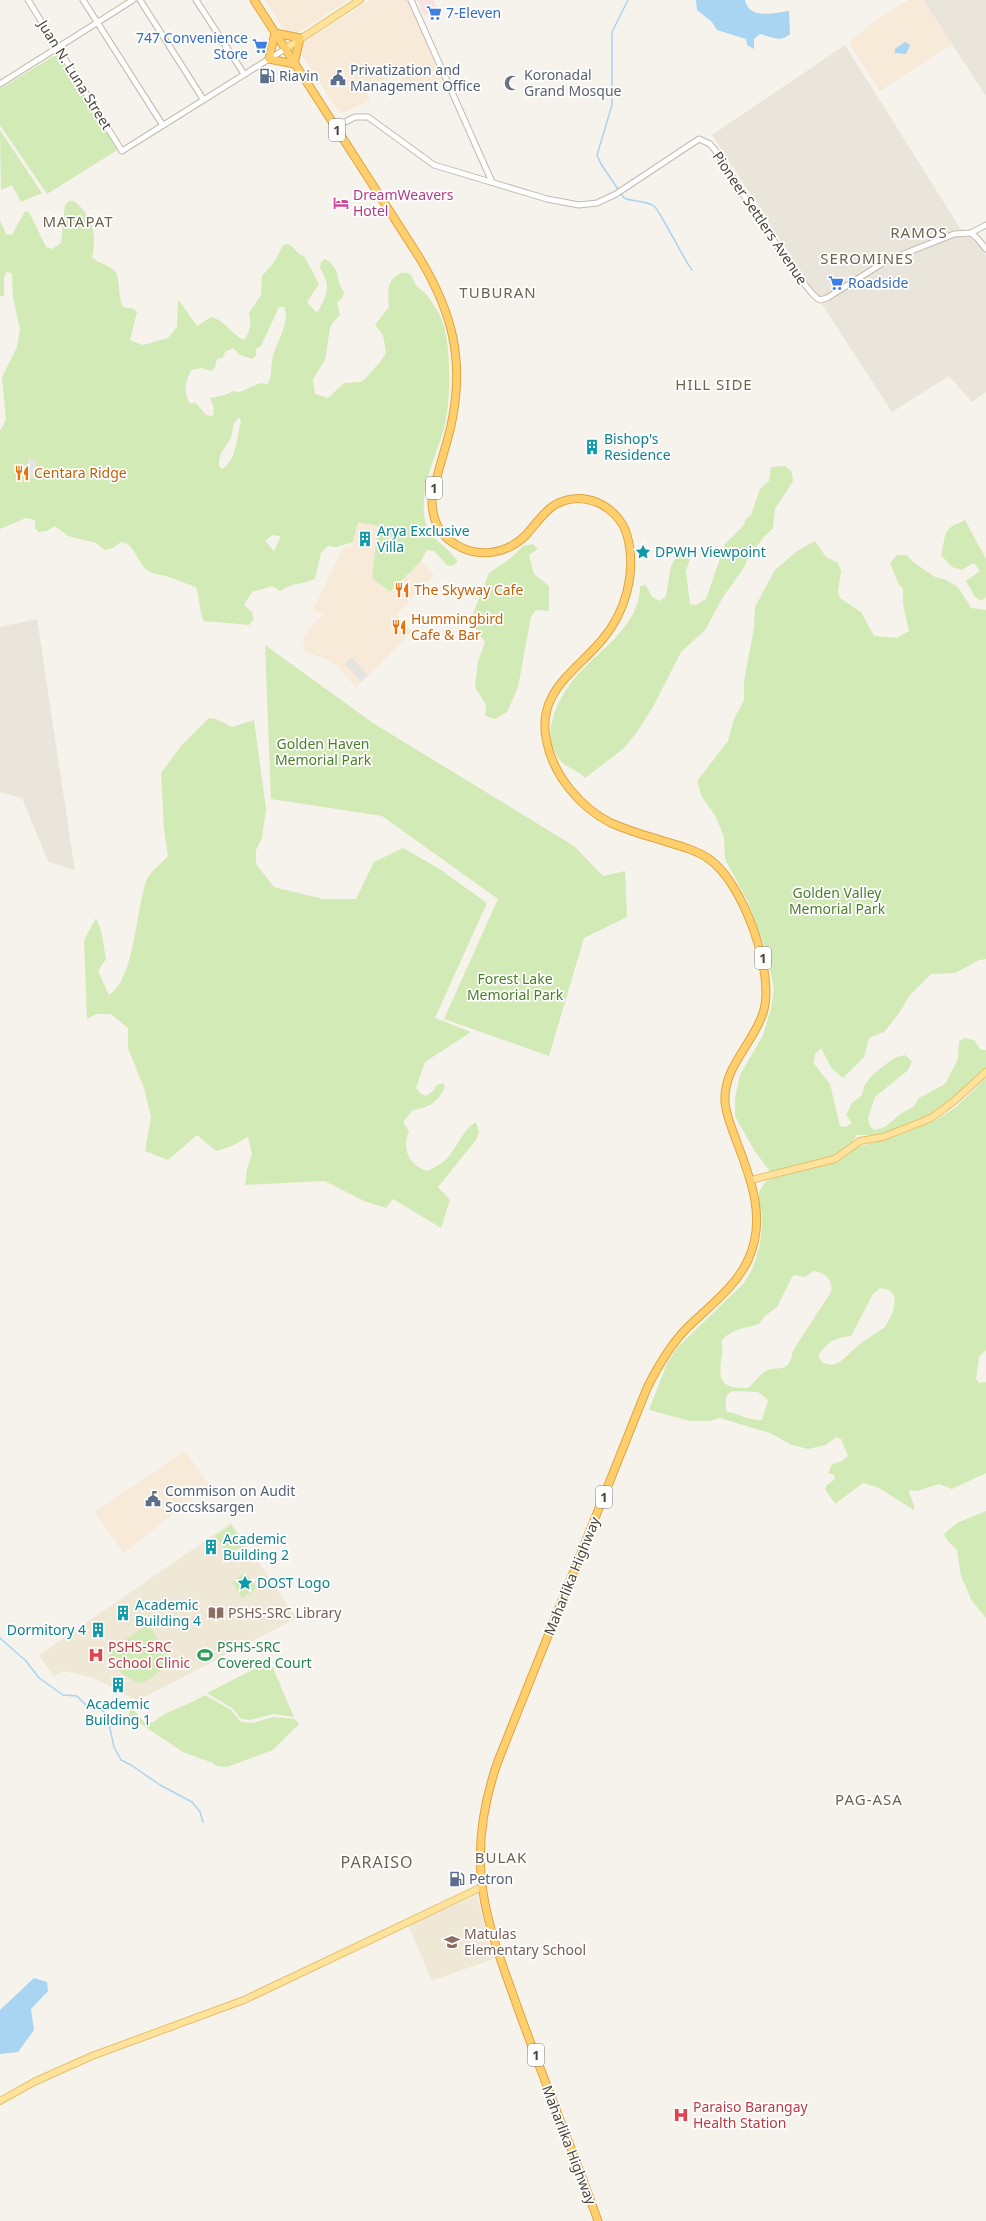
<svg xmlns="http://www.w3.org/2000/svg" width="986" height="2221" font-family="'Noto Sans',sans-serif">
  <rect width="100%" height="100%" fill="#f6f3ec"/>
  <!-- residential -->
  <g fill="#eae5da">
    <polygon points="923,0 986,0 986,96 952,44"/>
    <polygon points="845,45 960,228 980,246 986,256 986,392 972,402 949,376 892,412 712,135"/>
    <polygon points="37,619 75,871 48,861 22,798 0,792 0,627"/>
  </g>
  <!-- commercial -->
  <g fill="#f7ead8">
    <polygon points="265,0 348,0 296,34 286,32"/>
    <polygon points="371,0 409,0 442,79 408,94 396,65 385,69 388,78 365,87 370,100 340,114 301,54 303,42"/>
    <polygon points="908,0 923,0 952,44 880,91 849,43 872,23"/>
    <polygon points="358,521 378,526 372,578 390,592 421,561 434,575 397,614 411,632 356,688 338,666 327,659 303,651 304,636 314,623 325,614 313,610 343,548 352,546"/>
    <polygon points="185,1451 209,1485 124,1553 94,1512"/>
  </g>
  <!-- education -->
  <g fill="#efe8d6">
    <polygon points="231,1523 297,1618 137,1701 94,1678 63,1671 54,1677 39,1655"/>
    <polygon points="477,1895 493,1959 432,1981 408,1925"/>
  </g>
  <!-- medical -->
  <polygon fill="#f6e3e0" points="417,0 433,0 437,8 424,16"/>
  <!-- green -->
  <g fill="#d2eab5" fill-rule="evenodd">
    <polygon points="57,54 119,149 47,194 0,125 0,89"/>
    <polygon points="0,130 42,193 21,202 12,185 1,190"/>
    <path d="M 69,201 L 74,201 C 91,214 98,235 92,257 C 98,264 110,264 116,273 C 120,278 118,297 123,307 L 134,309 L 137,312 L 130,340 L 143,345 L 168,338 L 177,327 L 178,299 L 197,326 L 211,317 C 227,321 229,333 244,340 C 251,331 251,323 249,313 L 261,295 L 262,276 L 275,261 L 283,245 L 288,244 C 295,247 296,254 304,256 L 319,284 L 307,302 L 316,312 L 319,310 C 328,292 331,286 320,268 L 321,262 L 325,259 C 344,272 333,278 344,292 L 343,297 L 337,302 L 340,315 L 334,321 L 330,328 L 325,360 L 313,379 L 315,394 L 328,398 L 344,383 L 360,382 L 365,379 L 380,362 L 386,353 L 384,340 L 383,335 L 375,325 L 389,307 C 388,295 386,281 398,275 C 402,272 406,272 410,274 C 414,278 413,281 416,285 C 418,288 422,290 425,293 C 431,300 437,309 441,318 C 452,343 451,403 444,429 C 435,459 419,488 425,520 C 430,540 448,546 458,562 L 452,566 L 447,565 L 434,551 L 427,550 L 421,561 L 390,592 L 372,578 L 378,526 L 358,522 L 353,542 L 336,547 L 328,546 L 321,553 L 315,579 C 301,585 294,582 280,591 L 272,586 L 252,592 L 244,605 L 252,612 L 254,619 L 249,625 L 204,621 C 199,612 200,598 196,587 C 186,584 176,579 166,576 C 158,574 153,575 146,569 C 137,561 134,543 121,542 L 113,548 L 105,550 L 96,543 L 68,536 L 55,526 L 47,531 L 38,532 L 35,528 L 35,520 L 26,518 L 0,529 L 0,431 L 6,420 L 2,377 L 17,347 L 20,329 L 13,298 L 12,274 L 7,271 L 4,278 L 4,296 L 0,296 L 0,220 L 6,234 L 12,235 L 25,211 L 29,212 L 46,247 L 52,249 L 61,243 L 65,205 ZM 279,307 L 284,307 C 291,321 276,343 273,356 C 270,366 273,374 268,384 L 260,383 L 240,392 L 233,391 L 225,395 L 210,398 L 214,408 L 213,416 L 206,415 L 195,402 L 190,404 C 183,390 185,384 191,370 L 202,368 L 211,371 L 215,367 L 217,359 L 223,358 L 225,352 L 233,348 L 240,355 L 252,359 L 256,356 L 256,349 L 261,346 ZM 239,417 L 241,421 C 237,436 236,462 222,469 L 219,466 C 218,452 226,449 231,437 C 234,429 231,425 239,417 ZM 272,535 L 281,536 L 274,551 L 265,541 Z"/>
    <path d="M 785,466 L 792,472 L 793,481 L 775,509 L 773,528 L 764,537 L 750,555 L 743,569 L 723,597 L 705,630 L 681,652 L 653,707 L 637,732 L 623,749 L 585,778 C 577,769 564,768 557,756 C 549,743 549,731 553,718 C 557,704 565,689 575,678 C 598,650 640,627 640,586 L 646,585 L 652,597 L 660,601 L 666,596 L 671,566 L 678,553 L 690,559 L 686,571 L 690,604 L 696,605 L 706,599 L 725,544 L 743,526 L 746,519 L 751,515 L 760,489 L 769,481 L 771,467 Z"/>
    <path d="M 965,520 L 986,559 L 986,597 L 981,601 L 975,597 L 966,581 L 980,571 L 974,563 L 961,570 L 952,567 L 941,555 C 944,547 943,533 950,528 C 954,524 961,523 965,520 Z"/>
    <path d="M 815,541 L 826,557 L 838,563 L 841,571 L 838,592 L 840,598 L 861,612 L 874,636 L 897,638 L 909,631 L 903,604 L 903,589 L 899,585 L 890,563 L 897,555 L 907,555 L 913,562 L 935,577 L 946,580 L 958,587 L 971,608 L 986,610 L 986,959 L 979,960 L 955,973 L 931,974 L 910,995 L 897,1016 L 884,1032 L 869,1038 L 864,1057 L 843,1078 L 832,1069 L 821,1048 L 815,1054 L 814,1064 L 830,1084 L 840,1126 L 846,1127 L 852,1123 L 846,1115 L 852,1103 L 862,1095 L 865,1084 L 873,1074 L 894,1058 L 905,1055 L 912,1061 L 908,1070 L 875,1097 L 868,1118 L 870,1126 L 874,1130 L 885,1127 L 900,1114 L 913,1107 L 919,1098 L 945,1084 L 958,1059 L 959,1041 L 965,1038 L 974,1040 L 981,1050 L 986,1050 L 986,1070 L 976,1076 L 943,1108 L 931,1115 L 878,1135 L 857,1135 L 853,1141 L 857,1147 L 895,1137 L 936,1120 L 956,1107 L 986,1078 L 986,1350 L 979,1357 L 976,1379 L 979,1383 L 986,1382 L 986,1473 L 952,1489 L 939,1484 L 917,1491 L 909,1490 C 909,1497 915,1503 914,1510 L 879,1488 L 863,1483 L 835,1504 L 825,1489 L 827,1485 L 835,1479 L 834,1475 L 828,1473 L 832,1464 L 842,1461 L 848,1456 L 841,1439 L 836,1437 L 826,1445 L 808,1449 L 792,1445 L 770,1433 L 720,1418 L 710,1421 L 690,1421 L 649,1410 L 667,1363 L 678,1347 L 744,1283 C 757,1264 762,1242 762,1219 C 762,1211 758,1202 759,1195 C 760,1186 767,1180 774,1177 L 754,1150 L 735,1116 L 735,1098 L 740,1075 L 763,1035 L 771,1009 L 774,989 L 766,950 L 748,902 L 725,859 L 724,837 L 716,817 L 702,797 L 697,781 L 728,741 L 734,719 L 744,700 L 744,681 L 754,628 L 755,607 L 775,570 L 797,551 ZM 814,1271 C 824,1272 834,1280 831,1292 L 794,1349 C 792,1353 792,1357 790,1361 C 785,1372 775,1366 766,1371 C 759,1375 754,1383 748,1388 C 717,1389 719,1378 722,1353 C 723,1348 720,1342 724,1338 C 734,1328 748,1328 759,1324 L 765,1316 L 777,1307 L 792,1277 L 794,1275 L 805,1277 ZM 880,1288 L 889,1290 L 895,1297 L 893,1312 L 885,1327 L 861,1343 L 840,1362 L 832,1365 L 823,1363 L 818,1356 C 830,1340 832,1339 851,1336 L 873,1294 ZM 732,1391 L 758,1392 L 768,1400 L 762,1420 C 751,1421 738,1414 726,1411 L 726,1396 Z"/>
    <polygon points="533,544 538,549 529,555 534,574 549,586 549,611 536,610 531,617 518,687 507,712 495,719 485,716 486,705 475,687 478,661 485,642 470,621 489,573 511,558 523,546"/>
    <polygon points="265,645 373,723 574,846 603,876 625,871 627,917 584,938 549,1056 444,1019 498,899 382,816 271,799"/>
    <path d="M 209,718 L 216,719 L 232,727 L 254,720 L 266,809 L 262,838 L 256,850 L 256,864 L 274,887 L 323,899 L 356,899 L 374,862 L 403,848 L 438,868 L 487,903 L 435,1018 L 471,1032 L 425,1062 L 416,1088 L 421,1094 L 426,1096 L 432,1092 L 437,1085 L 443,1083 L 445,1086 C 438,1103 430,1107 413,1110 L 403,1122 L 409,1131 C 402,1149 408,1165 427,1171 C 437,1167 446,1161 452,1152 C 460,1141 464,1129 476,1122 L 479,1132 L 476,1140 L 438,1187 L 450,1200 L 441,1228 L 393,1199 L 386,1208 L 364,1201 L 325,1181 L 245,1185 L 247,1169 L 252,1154 L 248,1137 L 232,1146 L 216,1151 L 197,1135 L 168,1160 L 145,1151 L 151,1117 L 144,1088 L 128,1048 L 128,1028 L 111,1014 L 96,1014 L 87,1019 L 84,940 L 96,918 L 101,930 L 106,959 L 98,971 L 109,995 C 135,979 136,907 147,879 C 151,871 162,863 168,856 L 164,829 L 161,773 L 181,746 Z"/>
    <polygon points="986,1511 986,1618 972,1601 961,1576 957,1550 947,1540 944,1534 957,1523"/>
    <polygon points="231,1525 245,1544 229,1555 215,1536"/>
    <polygon points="245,1572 257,1588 242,1598 232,1582"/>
    <polygon points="148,1624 173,1662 145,1682 137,1683 112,1666 108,1658 112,1649"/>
    <polygon points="270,1661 294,1717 273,1714 250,1720 241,1719 232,1708 207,1693"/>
    <path d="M 205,1695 L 231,1710 L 241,1722 L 252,1723 L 274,1717 L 295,1719 L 299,1724 L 273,1750 L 227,1767 L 216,1766 L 213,1763 L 183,1752 L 135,1720 L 128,1718 L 131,1707 L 146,1724 C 154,1723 158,1718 165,1714 C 179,1707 192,1703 205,1695 Z"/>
  </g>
  <!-- parking -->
  <g fill="#e5e3e0">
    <polygon points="28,459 36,459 37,478 28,478"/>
    <polygon points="351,657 368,675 361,682 345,664"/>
  </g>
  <!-- water -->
  <g fill="#a9d4f2">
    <path d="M 696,0 L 745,0 C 749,20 774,13 789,11 L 790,34 C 780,43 772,37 760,34 L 754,39 L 754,49 L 747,45 L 746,39 L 717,30 L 712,22 L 697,10 Z"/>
    <polygon points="905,42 910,45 906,54 895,53 895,49"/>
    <polygon points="34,1978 47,1982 48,1991 31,2009 34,2030 18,2052 0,2054 0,2010"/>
  </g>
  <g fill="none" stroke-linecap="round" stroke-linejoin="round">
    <!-- stream -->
    <g stroke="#a9d4f2" stroke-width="1.5">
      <path d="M 628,0 L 612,32 L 612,105 L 597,155 L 601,164 L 624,198 C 633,202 645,200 654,206 C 659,209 684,260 692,270"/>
      <polyline points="0,1638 26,1661 39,1678 63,1695 77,1696 86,1705 94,1705 107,1714 114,1747 121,1760 131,1765 160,1785 192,1802 200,1812 203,1822"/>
    </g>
    <defs>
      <g id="minor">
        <polyline points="28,0 122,151 285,49"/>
        <polyline points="83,0 162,124"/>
        <polyline points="140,0 203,99"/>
        <polyline points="196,0 244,74"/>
        <polyline points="411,0 492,182"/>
        <polyline points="0,84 133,0"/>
        <path d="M 335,127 L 355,117 L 368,117 L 434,165 L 547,199 L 579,205 L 597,203 L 616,194 L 699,139 L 710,144 L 715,150 C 729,171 806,296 820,300 L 827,298 L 886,261 L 954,234 L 971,233 L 977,238 L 986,249"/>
        <polyline points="971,233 986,225"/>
      </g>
      <g id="major">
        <polyline points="285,49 360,0"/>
        <polyline points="751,1180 835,1159 860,1141 883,1137 919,1123 931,1118 953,1102 986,1072"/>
        <polyline points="0,2101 34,2082 92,2056 244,2000 482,1887"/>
      </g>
      <g id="highway">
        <path d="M 254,0 L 419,257 C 453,313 465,361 451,426 C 445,451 436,475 432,500 C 432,519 438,534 455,544 C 478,559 507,554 526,535 C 535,525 542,514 553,506 C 581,488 618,505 627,535 C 637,571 626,612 602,640 C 574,673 535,693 547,743 C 554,776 581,808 611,823 C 625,829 640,834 654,838 C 672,844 693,848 709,859 C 743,882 776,974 763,1013 C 753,1044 723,1067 725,1102 C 726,1116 732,1128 736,1140 C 751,1179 767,1219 748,1260 C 735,1288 708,1307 687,1328 C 670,1345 658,1366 647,1388 L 498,1761 C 485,1798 478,1835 481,1874 C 484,1918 501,1961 516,2003 C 542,2076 572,2148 598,2221"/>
        <polygon points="275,33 300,38 294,64 269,59"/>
      </g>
    </defs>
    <!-- minor casing -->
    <use href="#minor" stroke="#c2bbae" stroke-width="7"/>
    <!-- major casing -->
    <use href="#major" stroke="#e6c16a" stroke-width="8"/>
    <!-- highway casing -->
    <use href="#highway" stroke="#e0a43c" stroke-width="9"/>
    <!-- minor -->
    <use href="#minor" stroke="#fff" stroke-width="5"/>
    <!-- major -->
    <use href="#major" stroke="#ffe39c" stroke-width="6"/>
    <!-- highway -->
    <use href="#highway" stroke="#ffcf6e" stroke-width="7"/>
  </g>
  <!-- icons -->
  <defs>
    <symbol id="supermarket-bare" viewBox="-9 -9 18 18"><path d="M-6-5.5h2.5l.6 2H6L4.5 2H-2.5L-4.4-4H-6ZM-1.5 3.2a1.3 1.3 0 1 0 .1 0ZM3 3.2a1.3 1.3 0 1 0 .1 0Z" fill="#3f7fe0" stroke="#fff" stroke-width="2.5" paint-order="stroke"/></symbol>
    <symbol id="fuel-bare" viewBox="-9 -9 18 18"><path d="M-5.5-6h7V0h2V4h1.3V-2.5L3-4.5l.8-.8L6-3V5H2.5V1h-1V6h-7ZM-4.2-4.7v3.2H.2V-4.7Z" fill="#5c6f8a" stroke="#fff" stroke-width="2.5" paint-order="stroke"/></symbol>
    <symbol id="civic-bare" viewBox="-9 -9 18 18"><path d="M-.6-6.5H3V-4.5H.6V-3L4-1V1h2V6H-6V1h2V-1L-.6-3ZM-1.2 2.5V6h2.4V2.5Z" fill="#5c6f8a" stroke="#fff" stroke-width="2.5" paint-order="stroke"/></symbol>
    <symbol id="mosque-bare" viewBox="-9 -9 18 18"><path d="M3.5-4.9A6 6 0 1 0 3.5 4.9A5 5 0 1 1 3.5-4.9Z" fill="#6b7280" stroke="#fff" stroke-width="2.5" paint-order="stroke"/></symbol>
    <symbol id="hotel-bare" viewBox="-9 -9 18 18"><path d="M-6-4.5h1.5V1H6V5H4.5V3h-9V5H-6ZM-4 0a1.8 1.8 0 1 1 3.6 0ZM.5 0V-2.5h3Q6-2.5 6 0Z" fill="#d1479c" stroke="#fff" stroke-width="2.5" paint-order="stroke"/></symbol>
    <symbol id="building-bare" viewBox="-9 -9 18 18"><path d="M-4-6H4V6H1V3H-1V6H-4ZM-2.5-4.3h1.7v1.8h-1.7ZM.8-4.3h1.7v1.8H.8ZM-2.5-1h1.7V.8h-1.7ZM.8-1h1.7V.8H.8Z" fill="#0f9aa8" stroke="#fff" stroke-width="2.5" paint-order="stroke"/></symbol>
    <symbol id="restaurant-bare" viewBox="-9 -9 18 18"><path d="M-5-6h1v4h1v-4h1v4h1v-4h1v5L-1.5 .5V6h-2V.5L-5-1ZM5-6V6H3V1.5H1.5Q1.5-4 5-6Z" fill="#e8710a" stroke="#fff" stroke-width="2.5" paint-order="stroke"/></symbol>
    <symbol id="sight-bare" viewBox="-9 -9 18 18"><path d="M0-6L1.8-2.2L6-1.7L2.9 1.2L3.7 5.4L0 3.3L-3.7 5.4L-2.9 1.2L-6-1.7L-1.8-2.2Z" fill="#0f9aa8" stroke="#fff" stroke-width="2.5" paint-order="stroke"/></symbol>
    <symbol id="library-bare" viewBox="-9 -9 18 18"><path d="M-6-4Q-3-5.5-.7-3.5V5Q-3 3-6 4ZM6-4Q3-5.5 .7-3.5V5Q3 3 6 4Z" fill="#8d6e63" stroke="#fff" stroke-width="2.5" paint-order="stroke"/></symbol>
    <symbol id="hospital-bare" viewBox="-9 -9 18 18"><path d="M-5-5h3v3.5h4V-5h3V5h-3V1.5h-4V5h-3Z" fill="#e0444e" stroke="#fff" stroke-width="2.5" paint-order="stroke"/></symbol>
    <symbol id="stadium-bare" viewBox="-9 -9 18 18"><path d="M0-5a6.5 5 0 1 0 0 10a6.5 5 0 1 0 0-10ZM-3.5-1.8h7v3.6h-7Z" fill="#2e9e5b" stroke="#fff" stroke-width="2.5" paint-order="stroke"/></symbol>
    <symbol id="school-bare" viewBox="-9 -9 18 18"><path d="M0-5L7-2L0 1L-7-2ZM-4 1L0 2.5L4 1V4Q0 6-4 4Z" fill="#8d6e63" stroke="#fff" stroke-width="2.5" paint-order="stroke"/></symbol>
  </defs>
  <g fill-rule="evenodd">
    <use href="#supermarket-bare" x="423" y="2" width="22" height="22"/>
    <use href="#supermarket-bare" x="249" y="35" width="22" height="22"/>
    <use href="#fuel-bare" x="256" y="65" width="22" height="22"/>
    <use href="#civic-bare" x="327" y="67" width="22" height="22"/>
    <use href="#mosque-bare" x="501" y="72" width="22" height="22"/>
    <use href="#hotel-bare" x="330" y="192" width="22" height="22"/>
    <use href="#supermarket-bare" x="825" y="272" width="22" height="22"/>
    <use href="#building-bare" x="581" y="436" width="22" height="22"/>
    <use href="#restaurant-bare" x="11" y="462" width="22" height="22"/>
    <use href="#building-bare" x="354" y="528" width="22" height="22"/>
    <use href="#sight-bare" x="632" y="541" width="22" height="22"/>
    <use href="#restaurant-bare" x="391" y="579" width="22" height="22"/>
    <use href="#restaurant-bare" x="388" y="616" width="22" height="22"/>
    <use href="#civic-bare" x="142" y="1488" width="22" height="22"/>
    <use href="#building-bare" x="200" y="1536" width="22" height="22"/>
    <use href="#sight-bare" x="234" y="1572" width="22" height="22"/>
    <use href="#building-bare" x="112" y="1602" width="22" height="22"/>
    <use href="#library-bare" x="205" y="1602" width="22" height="22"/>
    <use href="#building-bare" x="87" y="1619" width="22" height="22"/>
    <use href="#hospital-bare" x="85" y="1644" width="22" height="22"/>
    <use href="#stadium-bare" x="194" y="1644" width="22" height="22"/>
    <use href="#building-bare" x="107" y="1674" width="22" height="22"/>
    <use href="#fuel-bare" x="446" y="1868" width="22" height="22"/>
    <use href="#school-bare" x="441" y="1931" width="22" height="22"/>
    <use href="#hospital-bare" x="670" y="2104" width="22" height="22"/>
  </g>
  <g text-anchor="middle" stroke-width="3.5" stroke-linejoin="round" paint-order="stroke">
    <!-- shield labels -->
    <g fill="#fff" stroke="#817c74" stroke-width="1">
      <rect x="329" y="119" width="16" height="22" rx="3"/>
      <rect x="426" y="477" width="16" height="22" rx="3"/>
      <rect x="755" y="947" width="16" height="22" rx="3"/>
      <rect x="596" y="1486" width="16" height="22" rx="3"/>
      <rect x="528" y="2044" width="16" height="22" rx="3"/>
    </g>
    <g font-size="13" font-weight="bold" fill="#4b4439">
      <text x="337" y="135">1</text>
      <text x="434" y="493">1</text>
      <text x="763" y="963">1</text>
      <text x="604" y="1502">1</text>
      <text x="536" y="2060">1</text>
    </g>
    <!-- shop labels -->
    <g font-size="14" fill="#366cbe" stroke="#fff" text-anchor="start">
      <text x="446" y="18">7-Eleven</text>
      <text x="248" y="43" text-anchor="end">747 Convenience<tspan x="248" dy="16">Store</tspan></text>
      <text x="848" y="288">Roadside</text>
    </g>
    <!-- service labels -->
    <g font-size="14" fill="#4e5e75" stroke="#fff" text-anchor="start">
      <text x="350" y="75">Privatization and<tspan x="350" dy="16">Management Office</tspan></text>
      <text x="279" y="81">Riavin</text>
      <text x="165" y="1496">Commison on Audit<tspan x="165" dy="16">Soccsksargen</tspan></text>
      <text x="469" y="1884">Petron</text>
    </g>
    <!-- street labels -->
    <g font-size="14" fill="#4b4439" stroke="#fff">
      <text transform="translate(75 75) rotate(58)" y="5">Juan N. Luna Street</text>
      <text transform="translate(760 218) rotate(56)" y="5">Pioneer Settlers Avenue</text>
      <text transform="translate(572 1576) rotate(-68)" y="5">Maharlika Highway</text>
      <text transform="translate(569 2145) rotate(69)" y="5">Maharlika Highway</text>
    </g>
    <!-- worship labels -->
    <g font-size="14" fill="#5b616d" stroke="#fff" text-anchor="start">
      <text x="524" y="80">Koronadal<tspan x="524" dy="16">Grand Mosque</tspan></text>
    </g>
    <!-- hotel labels -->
    <g font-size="14" fill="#b23c85" stroke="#fff" text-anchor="start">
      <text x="353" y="200">DreamWeavers<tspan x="353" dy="16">Hotel</tspan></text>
    </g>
    <!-- culture labels -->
    <g font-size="14" fill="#0d838f" stroke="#fff" text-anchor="start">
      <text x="604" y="444">Bishop's<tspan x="604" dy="16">Residence</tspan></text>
      <text x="377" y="536">Arya Exclusive<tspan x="377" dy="16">Villa</tspan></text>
      <text x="655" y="557">DPWH Viewpoint</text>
      <text x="223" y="1544">Academic<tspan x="223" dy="16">Building 2</tspan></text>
      <text x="257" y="1588">DOST Logo</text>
      <text x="135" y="1610">Academic<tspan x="135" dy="16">Building 4</tspan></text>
      <text x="86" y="1635" text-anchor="end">Dormitory 4</text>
      <text x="118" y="1709" text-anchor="middle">Academic<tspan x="118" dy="16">Building 1</tspan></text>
    </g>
    <!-- food labels -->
    <g font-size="14" fill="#c56008" stroke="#fff" text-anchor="start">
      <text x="34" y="478">Centara Ridge</text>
      <text x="414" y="595">The Skyway Cafe</text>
      <text x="411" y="624">Hummingbird<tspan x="411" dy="16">Cafe &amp; Bar</tspan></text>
    </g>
    <!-- park labels -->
    <g font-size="14" fill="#4a7f2a" stroke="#fff">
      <text x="323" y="749">Golden Haven<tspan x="323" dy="16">Memorial Park</tspan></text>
      <text x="837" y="898">Golden Valley<tspan x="837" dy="16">Memorial Park</tspan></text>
      <text x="515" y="984">Forest Lake<tspan x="515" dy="16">Memorial Park</tspan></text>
    </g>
    <!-- education labels -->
    <g font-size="14" fill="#785e54" stroke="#fff" text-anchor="start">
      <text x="228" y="1618">PSHS-SRC Library</text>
      <text x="464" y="1939">Matulas<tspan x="464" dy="16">Elementary School</tspan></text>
    </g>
    <!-- health labels -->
    <g font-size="14" fill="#be3a42" stroke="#fff" text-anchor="start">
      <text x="108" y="1652">PSHS-SRC<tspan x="108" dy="16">School Clinic</tspan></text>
      <text x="693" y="2112">Paraiso Barangay<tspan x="693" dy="16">Health Station</tspan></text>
    </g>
    <!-- leisure labels -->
    <g font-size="14" fill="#27864d" stroke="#fff" text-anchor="start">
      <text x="217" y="1652">PSHS-SRC<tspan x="217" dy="16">Covered Court</tspan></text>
    </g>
    <!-- neighbourhood labels -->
    <g font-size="15" letter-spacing="1" fill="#6e6250" stroke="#fff">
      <text x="78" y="227">MATAPAT</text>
      <text x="919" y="238">RAMOS</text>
      <text x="867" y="264">SEROMINES</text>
      <text x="498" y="298">TUBURAN</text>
      <text x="714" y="390">HILL SIDE</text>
      <text x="869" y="1805">PAG-ASA</text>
      <text x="501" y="1863">BULAK</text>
    </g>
    <!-- quarter labels -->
    <g font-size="16" letter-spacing="1" fill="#6e6250" stroke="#fff">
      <text x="377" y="1868">PARAISO</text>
    </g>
  </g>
</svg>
